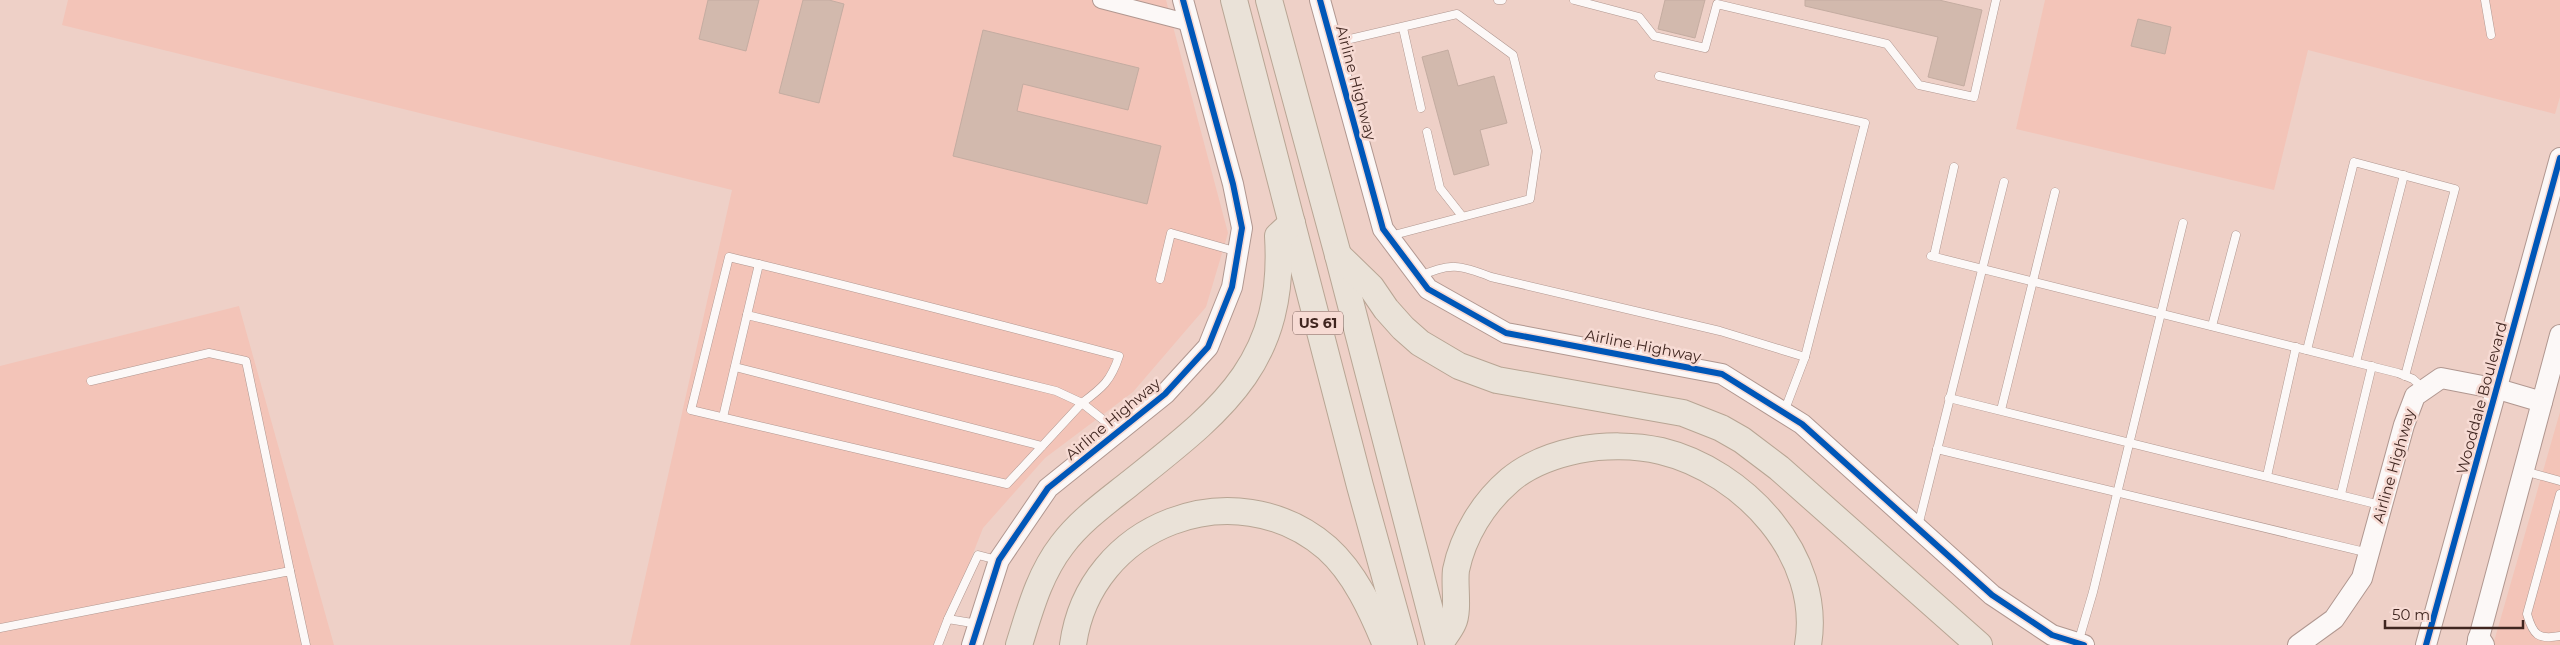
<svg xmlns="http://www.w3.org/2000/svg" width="2560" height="645" font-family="Montserrat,sans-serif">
  <rect width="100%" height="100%" fill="#eed0c7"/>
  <!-- built -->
  <g fill="#f3c4b8">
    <polygon points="68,0 1166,0 1228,233 1206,307 1133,392 1045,458 983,528 937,645 630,645 732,190 62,25"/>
    <polygon points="2045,0 2560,0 2560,97 2555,114 2308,50 2274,190 2016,129"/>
    <polygon points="239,306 334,645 0,645 0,366"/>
    <polygon points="2560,412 2560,645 2493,645"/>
  </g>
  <!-- building -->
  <g fill="#d2b9ad" stroke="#c4aca1">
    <polygon points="708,0 759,0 746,51 699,39"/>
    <polygon points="803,0 829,0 844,4 819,103 779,93"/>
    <polygon points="1665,0 1705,0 1695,38 1658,29"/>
    <polygon points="1805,0 1939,0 1982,10 1964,86 1928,77 1938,37 1805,6"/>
    <polygon points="2138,19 2171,27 2165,54 2131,46"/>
    <polygon points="983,30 1139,68 1128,110 1023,84 1017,111 1161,146 1147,204 953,156"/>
    <polygon points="1448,50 1458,86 1494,76 1507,123 1480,130 1489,165 1454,175 1422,57"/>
  </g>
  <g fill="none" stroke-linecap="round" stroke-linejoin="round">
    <defs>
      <g id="service">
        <polyline points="1498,0 1502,0"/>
        <polyline points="1574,0 1639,17 1654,36 1705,48 1717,4 1887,44 1919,85 1974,97 1996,0"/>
        <polyline points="2485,0 2491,35"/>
        <polyline points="1403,28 1421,108"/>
        <polyline points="1333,43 1457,14 1513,55 1537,151 1530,199 1390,236"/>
        <polyline points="1659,76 1865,123 1805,357"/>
        <polyline points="1427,132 1440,188 1462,216"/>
        <polyline points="1931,256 2398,373 2413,379 2423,388"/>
        <polyline points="1934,256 1954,167"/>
        <path d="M 759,264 L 747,315 L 1056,391 L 1082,403 L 1007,484 L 691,410 L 729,257 C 859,288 989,322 1119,356 C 1111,381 1102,388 1082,403 L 1116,430"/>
        <path d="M 1419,277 C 1449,262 1461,265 1491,277 L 1720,331 L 1805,357 L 1784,412"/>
        <polyline points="1160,279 1171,233 1238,252"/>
        <polyline points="2212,326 2236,235"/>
        <polyline points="2307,350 2354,162 2455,189 2405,376"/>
        <polyline points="2356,362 2404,175"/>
        <polyline points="735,367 1042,446"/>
        <polyline points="91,381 209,353 246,361 290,571"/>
        <polyline points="1949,398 2380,505"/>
        <polyline points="2001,410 2055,192"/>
        <polyline points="723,417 747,315"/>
        <polyline points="1937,449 2369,553"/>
        <polyline points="2524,471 2560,481"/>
        <polyline points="2267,476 2296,347"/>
        <polyline points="2341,494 2372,366"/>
        <path d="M 2560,494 L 2527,614 C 2533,635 2538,640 2560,636"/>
        <polyline points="1918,526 2004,182"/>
        <polyline points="948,619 978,555 997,560"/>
        <polyline points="0,628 290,571 306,645"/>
        <polyline points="2078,643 2093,592 2183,223"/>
        <polyline points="938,645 948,619 978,624"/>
      </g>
      <polyline id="minor" points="1101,0 1190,23"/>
      <g id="tertiary">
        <polyline points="1320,0 1383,229 1428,289 1506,333 1722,374 1802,424 1992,595 2052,635 2084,645"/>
        <polyline points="972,645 999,560 1048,488 1165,394 1208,347 1232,287 1242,228 1233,184 1183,0"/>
        <polyline points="2298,645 2334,619 2362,578 2404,425 2415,396 2441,378 2498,389 2542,402"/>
        <polyline points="2426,645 2560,158"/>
        <polyline points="2477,645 2560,335"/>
      </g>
      <polyline id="secondary" points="2479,639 2483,645"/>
      <g id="trunk">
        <polyline points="1234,0 1360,486 1404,645"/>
        <polyline points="1269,0 1338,255 1439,645"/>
        <polyline points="1338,255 1371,287 1386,309 1403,328 1420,343 1459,366 1497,380 1683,413 1721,428 1742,440 1779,468 1979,645"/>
        <path d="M 1019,645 C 1030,610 1039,575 1062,545 C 1080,521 1105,503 1129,484 C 1220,411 1286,365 1278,236 L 1292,223"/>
        <path d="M 1073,645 C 1089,524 1235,469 1327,548 C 1355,573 1372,611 1386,645"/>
        <path d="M 1439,645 C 1443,638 1450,630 1453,623 C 1459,611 1454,584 1456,570 C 1463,536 1483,503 1510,480 C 1529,464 1554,455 1578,450 C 1604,445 1635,445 1661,451 C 1744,471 1823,556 1808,645"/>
      </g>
    </defs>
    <!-- service casing -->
    <use href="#service" stroke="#b09790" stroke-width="9"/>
    <!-- minor casing -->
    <use href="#minor" stroke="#b09790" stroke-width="18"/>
    <!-- tertiary casing -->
    <use href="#tertiary" stroke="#b09790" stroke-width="22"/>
    <!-- secondary casing -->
    <use href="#secondary" stroke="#b09790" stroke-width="24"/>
    <!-- trunk casing -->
    <use href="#trunk" stroke="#b8a594" stroke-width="28"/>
    <!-- service -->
    <use href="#service" stroke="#fcf8f7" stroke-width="8"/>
    <!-- minor -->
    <use href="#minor" stroke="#fcf8f7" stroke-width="16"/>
    <!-- tertiary -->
    <use href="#tertiary" stroke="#fcf8f7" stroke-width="20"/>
    <!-- secondary -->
    <use href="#secondary" stroke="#fcf8f7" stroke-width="22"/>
    <!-- trunk -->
    <use href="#trunk" stroke="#eae2d8" stroke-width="26"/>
    <defs>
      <g id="cycleway">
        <polyline points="1320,0 1383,229 1428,289 1506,333 1722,374 1802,424 1992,595 2052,635 2084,645"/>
        <polyline points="972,645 999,560 1048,488 1165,394 1208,347 1232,287 1242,228 1233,184 1183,0"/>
        <polyline points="2426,645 2560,158"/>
      </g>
    </defs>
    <!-- cycleway casing -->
    <use href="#cycleway" stroke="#f7dbd4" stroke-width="9"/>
    <!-- cycleway -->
    <use href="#cycleway" stroke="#0057b8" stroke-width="6"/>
  </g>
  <g text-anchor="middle" stroke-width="5" stroke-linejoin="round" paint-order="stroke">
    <!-- shield labels -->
    <rect fill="#f7dbd4" stroke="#775c56" stroke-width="1" x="1293" y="311.5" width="50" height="23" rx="4"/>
    <g font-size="14" font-weight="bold" fill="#402620">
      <text x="1318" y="328">US 61</text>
    </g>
    <!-- street labels -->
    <g font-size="15" fill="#402620" stroke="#f7dbd4">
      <text transform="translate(1356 83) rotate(75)" y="5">Airline Highway</text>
      <text transform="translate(1643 346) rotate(11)" y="5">Airline Highway</text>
      <text transform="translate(2482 398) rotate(-75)" y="5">Wooddale Boulevard</text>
      <text transform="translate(1113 419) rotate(-40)" y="5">Airline Highway</text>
      <text transform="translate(2394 466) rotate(-74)" y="5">Airline Highway</text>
    </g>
  </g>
  <!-- scale -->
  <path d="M2385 620v8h138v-8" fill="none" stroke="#402620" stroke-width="2.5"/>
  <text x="2392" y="620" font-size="15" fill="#402620" stroke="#f7dbd4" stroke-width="4" paint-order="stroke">50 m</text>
</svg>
